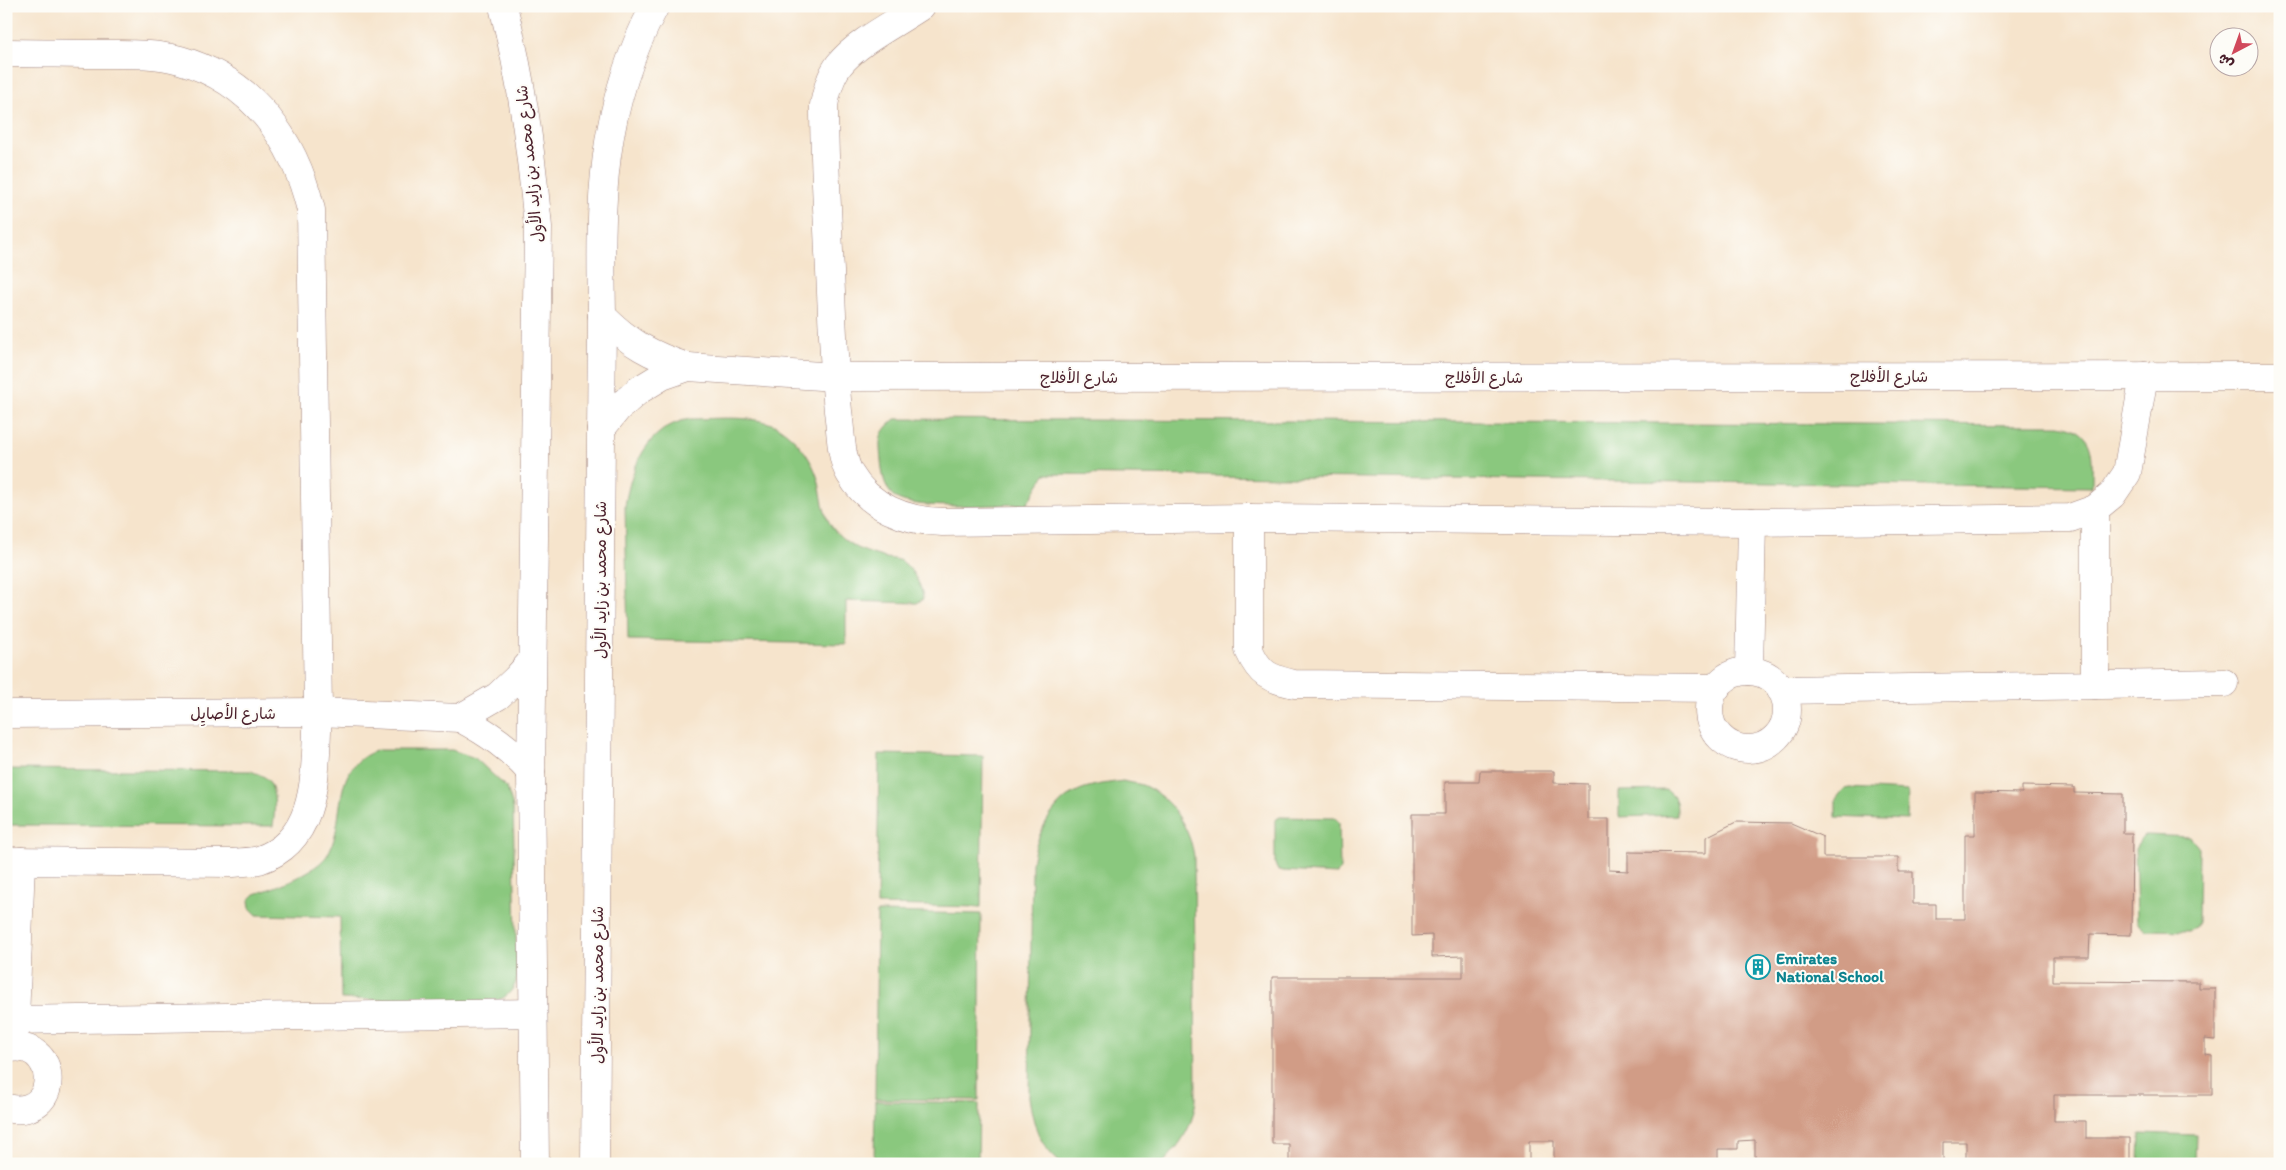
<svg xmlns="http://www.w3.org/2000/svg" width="2286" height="1170" font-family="Itim,'Playpen Sans Arabic',sans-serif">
  <rect width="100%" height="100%" fill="#fdfcf7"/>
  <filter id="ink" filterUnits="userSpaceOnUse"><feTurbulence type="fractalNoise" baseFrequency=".02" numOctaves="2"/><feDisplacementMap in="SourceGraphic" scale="10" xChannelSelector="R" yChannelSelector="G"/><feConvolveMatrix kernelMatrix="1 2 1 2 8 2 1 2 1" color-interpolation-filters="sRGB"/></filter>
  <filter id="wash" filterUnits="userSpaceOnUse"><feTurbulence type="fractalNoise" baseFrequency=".0096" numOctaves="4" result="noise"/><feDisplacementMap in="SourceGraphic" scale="20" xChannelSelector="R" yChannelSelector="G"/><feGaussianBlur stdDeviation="1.12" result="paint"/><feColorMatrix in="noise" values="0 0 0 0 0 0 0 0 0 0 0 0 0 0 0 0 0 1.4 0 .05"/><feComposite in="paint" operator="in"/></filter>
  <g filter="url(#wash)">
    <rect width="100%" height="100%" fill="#f6e4cc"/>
    <!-- green -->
    <g fill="#8ac87e" stroke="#6a7454">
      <path d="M 690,419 C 715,419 758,414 780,428 C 798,440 812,459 818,479 C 823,497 822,517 836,532 C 850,547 867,553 886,558 C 891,559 901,559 904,563 C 913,570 923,588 923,599 L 917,603 L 846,601 L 846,644 L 628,640 L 625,506 C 631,468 647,426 690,419 Z"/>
      <path d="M 895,419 L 2059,425 C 2097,430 2092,456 2092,487 L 1045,474 L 1027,504 C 999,504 917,511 896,498 C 884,490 882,472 881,460 C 879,439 878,433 895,419 Z"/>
      <path d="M 378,750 L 452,750 L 475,758 L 507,788 L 513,807 L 517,979 C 512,995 501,1002 485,1002 L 341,999 L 340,917 L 257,915 L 250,908 L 249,900 L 255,894 C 274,888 319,871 328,854 C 348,817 328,767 378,750 Z"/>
      <polygon points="879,754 983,756 981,907 877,905"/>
      <path d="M 6,769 L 251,771 C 255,773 262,775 266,778 C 277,789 275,812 273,826 L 6,825 Z"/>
      <path d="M 1123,781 C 1129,783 1136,783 1142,785 C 1170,796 1190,828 1194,856 L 1196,1099 C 1193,1127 1181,1144 1162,1164 L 1062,1164 C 1039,1146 1033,1124 1029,1097 L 1032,864 C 1036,835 1053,798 1085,788 C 1097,784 1110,783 1123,781 Z"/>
      <polygon points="1850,788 1908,791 1907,820 1836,817 1836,799 1844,789"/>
      <path d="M 1666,790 C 1677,797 1677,804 1677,815 L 1619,817 L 1619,791 Z"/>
      <polygon points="1280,817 1335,818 1339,822 1340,870 1337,874 1283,871 1277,869 1275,864 1275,820"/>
      <polygon points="2147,835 2190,837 2199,848 2198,922 2195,928 2189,931 2146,930 2137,922 2135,849 2142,838"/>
      <polygon points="877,912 981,914 979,1100 875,1099"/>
      <polygon points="875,1101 979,1103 978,1164 874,1164"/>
      <polygon points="2140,1133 2196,1135 2195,1164 2139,1164"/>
    </g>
    <g id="blocks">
      <!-- building -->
      <polygon fill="#d19c86" points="1480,771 1554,771 1554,783 1588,784 1588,819 1609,819 1609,870 1628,871 1628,852 1706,853 1706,837 1736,822 1791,823 1823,837 1823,857 1898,857 1898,872 1913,872 1913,904 1936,904 1936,919 1965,919 1965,835 1975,835 1975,792 2022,793 2022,786 2074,787 2074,793 2123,794 2123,833 2132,833 2131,935 2090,934 2089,957 2053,957 2053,981 2199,982 2199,988 2215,988 2215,1040 2205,1039 2205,1054 2212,1055 2212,1095 2054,1095 2054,1121 2086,1121 2086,1138 2130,1138 2130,1164 1966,1164 1966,1142 1943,1142 1943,1164 1755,1164 1755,1140 1738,1141 1738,1149 1718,1149 1718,1164 1554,1164 1554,1141 1529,1141 1529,1164 1289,1164 1289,1144 1272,1144 1272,977 1463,977 1463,956 1432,957 1432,935 1412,936 1412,814 1445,814 1445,782 1479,782"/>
    </g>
  </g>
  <g filter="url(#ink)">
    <use href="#blocks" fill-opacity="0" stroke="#a0827c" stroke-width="1"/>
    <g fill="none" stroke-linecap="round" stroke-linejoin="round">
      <defs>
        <g id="minor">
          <path d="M 503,6 C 522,79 531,152 538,227 L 531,772 L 535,1164"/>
          <path d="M 921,6 C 896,23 857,42 839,65 C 830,77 827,91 824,105 C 824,154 827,203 829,252 C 832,305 833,358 838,411 C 841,430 840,457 850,474 C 869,507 906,521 942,522 L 1249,518 L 1752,522 L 2070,518 L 2095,509 L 2112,495 L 2127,473 L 2144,376"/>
          <path d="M 6,53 C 38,53 70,54 101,54 C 128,54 155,53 180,60 C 253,81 294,139 311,210 L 318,712 C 314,766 322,839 259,860 C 251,862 240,862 232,863 L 6,861"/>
          <path d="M 602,316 C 629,343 652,356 688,367"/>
          <polyline points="601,429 618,408 639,390 662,376 688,367 835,377 2280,376"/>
          <polyline points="2095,509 2095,685"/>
          <path d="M 1249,518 L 1249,650 C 1260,675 1269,678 1294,684 L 1716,688"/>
          <polyline points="1749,671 1752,522"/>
          <circle cx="1748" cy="710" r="39"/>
          <polyline points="1781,690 2224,683"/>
          <polyline points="6,714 318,712 460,718 498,696 516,679 532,661"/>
          <path d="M 460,718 C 488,733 510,748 531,772"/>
          <polyline points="6,1020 533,1013"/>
          <polyline points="14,1047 21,861"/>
          <path d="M 6,1049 C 59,1035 64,1121 6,1108"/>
          <path d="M 595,1164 L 602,316 C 600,202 599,110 655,6"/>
        </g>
      </defs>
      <!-- minor casing -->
      <use href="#minor" stroke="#a0827c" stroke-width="29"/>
      <!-- minor -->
      <use href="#minor" stroke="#fff" stroke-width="28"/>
    </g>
  </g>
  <!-- icons -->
  <defs>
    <symbol id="building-ring" viewBox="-11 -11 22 22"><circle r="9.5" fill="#fdfcf7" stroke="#0f9aa8" stroke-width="1.5"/><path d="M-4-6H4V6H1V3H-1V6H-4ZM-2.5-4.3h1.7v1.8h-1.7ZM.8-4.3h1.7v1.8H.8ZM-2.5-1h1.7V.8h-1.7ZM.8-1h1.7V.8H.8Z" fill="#0f9aa8"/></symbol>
  </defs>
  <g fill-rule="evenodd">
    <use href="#building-ring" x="1744" y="953" width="28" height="28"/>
  </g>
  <g text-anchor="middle" stroke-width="4" stroke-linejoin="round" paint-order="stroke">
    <!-- street labels -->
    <g font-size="16" fill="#4a1f2b" stroke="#fdfcf7">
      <text transform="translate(529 164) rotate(-96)" y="6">شارع محمد بن زايد الأول</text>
      <text x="1889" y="382">شارع الأفلاج</text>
      <text x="1079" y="383">شارع الأفلاج</text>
      <text x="1484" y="383">شارع الأفلاج</text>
      <text transform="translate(600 580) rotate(-90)" y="6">شارع محمد بن زايد الأول</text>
      <text x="233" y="719">شارع الأصايِل</text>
      <text transform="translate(597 985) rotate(-90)" y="6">شارع محمد بن زايد الأول</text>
    </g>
    <!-- culture labels -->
    <g font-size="16" font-weight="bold" fill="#0d838f" stroke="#fdfcf7" text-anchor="start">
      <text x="1776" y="964">Emirates<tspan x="1776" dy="18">National School</tspan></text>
    </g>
  </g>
  <!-- margin -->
  <rect width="2286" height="1170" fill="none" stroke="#fdfcf7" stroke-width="25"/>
  <!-- north arrow -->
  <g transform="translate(2234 52) rotate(221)"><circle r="24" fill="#fdfcf7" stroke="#b5a4a5"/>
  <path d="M0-4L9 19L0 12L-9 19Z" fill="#d1495b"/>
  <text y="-8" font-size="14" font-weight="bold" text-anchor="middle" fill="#4a1f2b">ش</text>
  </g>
</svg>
